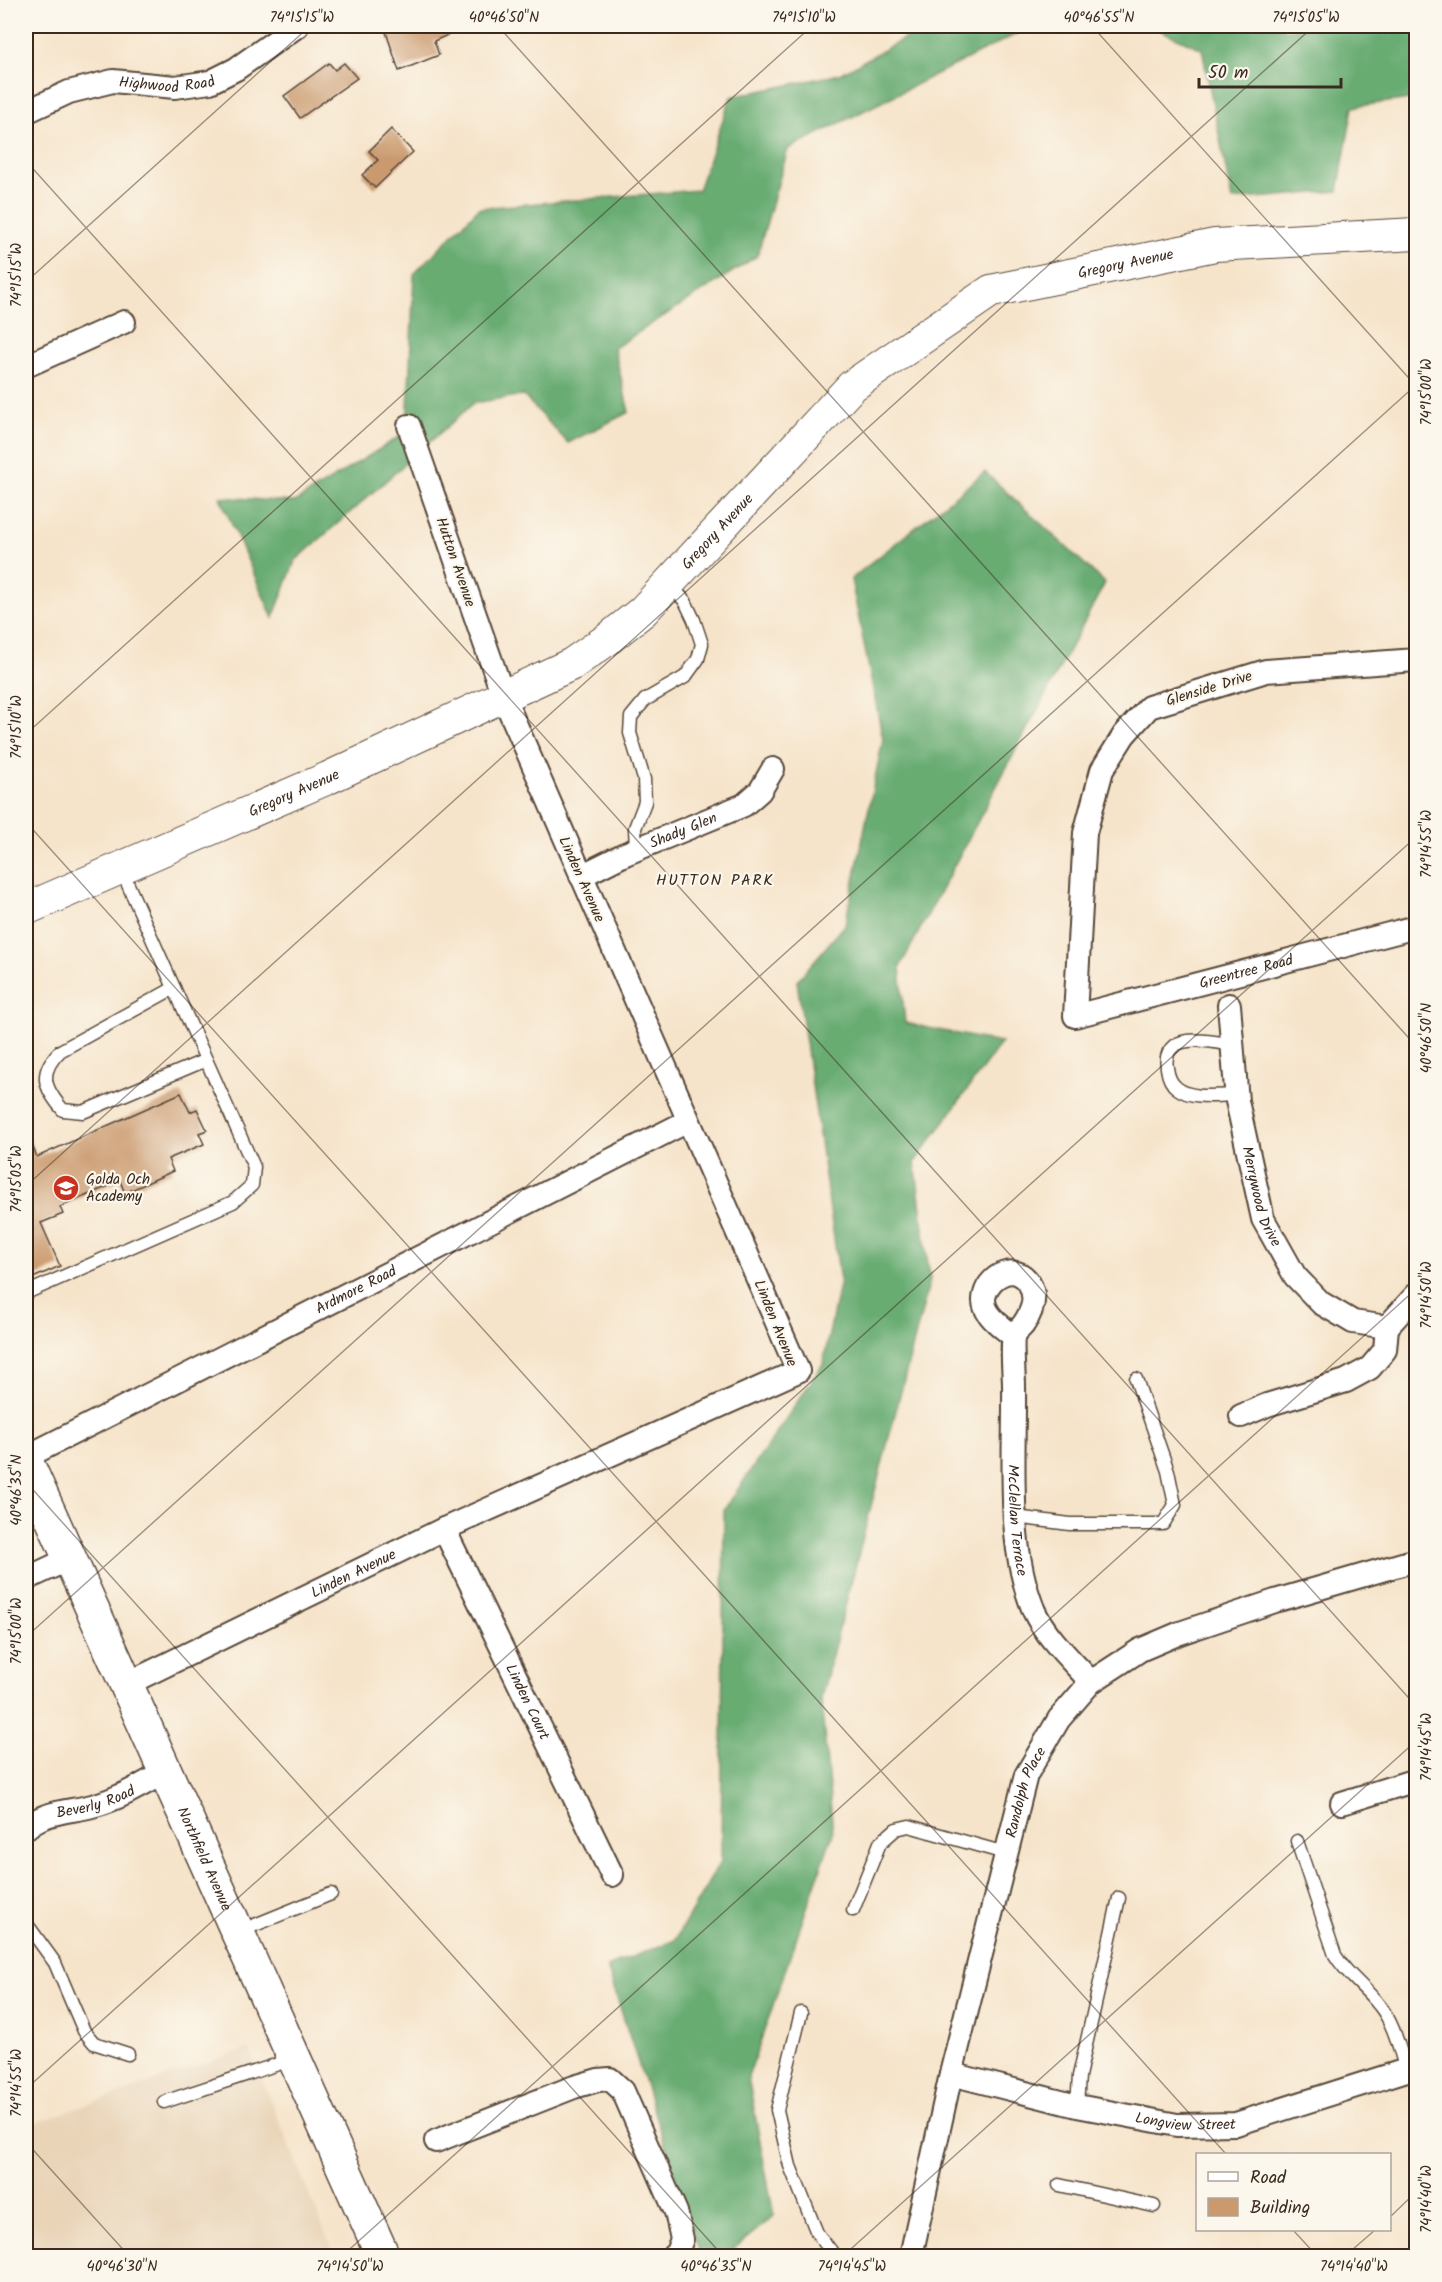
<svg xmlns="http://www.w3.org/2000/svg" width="1442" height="2282" font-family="Kalam,sans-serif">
  <rect width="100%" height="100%" fill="#fbf7ec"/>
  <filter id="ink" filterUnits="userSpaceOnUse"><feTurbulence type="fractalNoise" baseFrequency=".0167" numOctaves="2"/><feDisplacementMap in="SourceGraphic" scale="12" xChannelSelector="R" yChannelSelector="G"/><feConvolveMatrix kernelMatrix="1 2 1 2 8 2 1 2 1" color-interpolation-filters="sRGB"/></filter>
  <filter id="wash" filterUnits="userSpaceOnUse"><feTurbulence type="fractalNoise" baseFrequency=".008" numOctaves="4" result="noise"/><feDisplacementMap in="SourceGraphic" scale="24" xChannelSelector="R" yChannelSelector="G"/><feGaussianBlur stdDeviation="1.35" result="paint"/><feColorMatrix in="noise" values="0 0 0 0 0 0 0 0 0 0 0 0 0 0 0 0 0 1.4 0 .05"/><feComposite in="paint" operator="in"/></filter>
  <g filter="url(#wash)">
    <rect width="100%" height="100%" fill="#f6e4ca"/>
    <!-- built -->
    <polygon fill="#e9d4b8" points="249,2048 335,2256 26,2256 26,2126"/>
    <!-- forest -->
    <g fill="#67ac72" stroke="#516b48" stroke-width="1.5">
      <polygon points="927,26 1032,26 788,149 757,256 614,348 629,412 568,443 523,395 474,403 295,561 273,618 220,497 295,502 407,432 414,274 479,208 698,190 731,97 840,74"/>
      <polygon points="1151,26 1280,26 1284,30 1318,26 1409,26 1416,28 1416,98 1353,107 1338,191 1232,200 1202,49"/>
      <polygon points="985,472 1105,583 900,967 905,1023 1001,1043 915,1162 930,1280 821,1698 833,1833 748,2077 774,2216 725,2256 701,2256 607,1967 675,1940 721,1861 724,1510 823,1364 840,1280 797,981 845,925 883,739 851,579"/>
    </g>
    <g id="blocks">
      <!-- building -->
      <g fill="#ca9a6e">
        <polygon points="407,26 468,26 434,41 439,55 399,71 386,32"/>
        <polygon points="329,63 335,70 344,63 357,78 300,118 284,96"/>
        <polygon points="391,129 413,152 375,188 362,175 378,160 369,151"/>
        <polygon points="181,1093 190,1112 197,1109 207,1130 199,1133 204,1144 168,1159 173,1171 125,1193 120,1181 60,1207 63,1214 41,1223 60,1266 26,1281 26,1131 37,1157"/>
      </g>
    </g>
  </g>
  <g filter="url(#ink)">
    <use href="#blocks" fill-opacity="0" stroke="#574638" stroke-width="1.5"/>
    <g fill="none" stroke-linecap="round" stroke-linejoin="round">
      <defs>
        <g id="service">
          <polyline points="636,849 635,828 645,802 644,779 630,733 631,717 645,700 685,677 698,659 702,644 694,620 685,601 669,584"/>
          <path d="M 174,988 L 60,1051 C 38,1073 44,1088 63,1110 L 83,1112 L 206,1060"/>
          <path d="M 1233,1045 C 1211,1041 1161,1030 1167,1068 C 1168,1076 1170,1083 1177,1088 C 1192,1100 1219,1095 1237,1095"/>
          <polyline points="26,1293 233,1202 252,1185 254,1167 121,869"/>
          <polyline points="1015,1517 1070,1524 1163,1524 1175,1505 1168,1471 1136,1379"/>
          <path d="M 1297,1841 L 1335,1955 C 1347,1975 1365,1987 1379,2005 C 1394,2023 1399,2048 1406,2070"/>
          <polyline points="853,1910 880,1843 896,1829 909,1826 1005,1853"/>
          <polyline points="26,1923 55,1963 84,2031 94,2043 128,2054"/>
          <polyline points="240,1931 331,1894"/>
          <polyline points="801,2013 777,2110 790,2166 817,2233 835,2256"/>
          <polyline points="164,2102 293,2059"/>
          <polyline points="1077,2106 1079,2076 1119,1898"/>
          <polyline points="1059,2185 1154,2206"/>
        </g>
        <g id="minor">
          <path id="s1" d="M 26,112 L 69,92 L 113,81 L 175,87 L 210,82 L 236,69 L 297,26"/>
          <polyline points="26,366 124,322"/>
          <path id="s2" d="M 1416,660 L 1266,671 L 1149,707 L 1124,735 L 1102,770 L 1085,833 L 1075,1016 L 1416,927"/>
          <path id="s3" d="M 581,876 L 625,854 L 744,805 L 760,791 L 773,769"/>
          <path id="s4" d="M 1229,1005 L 1237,1101 L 1263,1219 L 1295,1276 L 1321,1303 L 1353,1322 L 1387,1327 L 1416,1295"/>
          <path id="s5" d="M 1013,1336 C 1001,1326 979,1312 985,1294 C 990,1275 1016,1262 1029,1283 C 1038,1298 1032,1312 1023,1325 C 1020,1328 1016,1332 1014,1335 C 1011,1342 1014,1376 1014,1385 C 1015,1457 1006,1544 1034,1611 C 1046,1637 1072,1661 1091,1682"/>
          <polyline points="1241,1416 1267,1405 1346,1381 1370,1368 1385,1350 1387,1327"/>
          <path id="s6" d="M 26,1457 L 688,1121"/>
          <path id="s7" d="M 444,1529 L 612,1875"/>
          <polyline points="26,1579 71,1558"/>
          <path id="s8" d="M 127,1684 L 444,1529 L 798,1371 L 504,698 L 409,426"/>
          <polyline points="1342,1803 1416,1780"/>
          <path id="s9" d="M 26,1828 C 44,1811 69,1812 92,1806 C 119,1799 142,1785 165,1772"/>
          <path id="s10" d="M 951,2074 L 1077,2106 L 1177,2125 L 1236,2124 L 1416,2067"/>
          <polyline points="436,2141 574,2087 598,2080 610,2079 623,2091 676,2212 682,2239 676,2255 673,2256"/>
          <path id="s11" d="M 911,2256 L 951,2074 L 1026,1775 L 1059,1719 L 1091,1682 L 1140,1650 L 1180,1633 L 1275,1601 L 1416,1560"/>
        </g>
        <g id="secondary">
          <path id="s12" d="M 26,909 L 328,778 L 572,664 L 608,639 L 643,611 L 852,386 L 991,291 L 1215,245 L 1416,234"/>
        </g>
        <g id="primary">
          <path id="s13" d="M 26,1461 L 383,2256"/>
        </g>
      </defs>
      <!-- service casing -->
      <use href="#service" stroke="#574638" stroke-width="15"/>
      <!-- minor casing -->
      <use href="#minor" stroke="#574638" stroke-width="26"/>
      <!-- secondary casing -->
      <use href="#secondary" stroke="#574638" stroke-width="34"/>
      <!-- primary casing -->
      <use href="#primary" stroke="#574638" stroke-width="36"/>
      <!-- service -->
      <use href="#service" stroke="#fff" stroke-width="12"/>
      <!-- minor -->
      <use href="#minor" stroke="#fff" stroke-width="22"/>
      <!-- secondary -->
      <use href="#secondary" stroke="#fff" stroke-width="32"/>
      <!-- primary -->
      <use href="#primary" stroke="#fff" stroke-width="33"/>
    </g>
  </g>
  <!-- ticks -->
  <path fill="none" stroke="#3b2a1e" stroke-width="1.5" stroke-opacity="0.45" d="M 498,26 L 1416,1046M 1092,26 L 1416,386M 26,161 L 1416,1706M 26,282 L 310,26M 26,734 L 812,26M 26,822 L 1226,2154M 26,1186 L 1314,26M 26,1482 L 723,2256M 26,1637 L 1416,385M 26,2089 L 1416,837M 26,2142 L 129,2256M 1390,2217 L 1416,2192M 1293,2230 L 1317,2256M 342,2256 L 1416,1289M 843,2256 L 1416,1741M 1345,2256 L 1375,2230"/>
  <!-- icons -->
  <defs>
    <symbol id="school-disc" viewBox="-11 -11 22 22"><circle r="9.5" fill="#c8321e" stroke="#fbf7ec"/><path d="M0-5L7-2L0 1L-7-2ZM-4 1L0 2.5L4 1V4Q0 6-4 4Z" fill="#fff"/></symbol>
  </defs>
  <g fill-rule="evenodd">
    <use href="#school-disc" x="51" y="1173" width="30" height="30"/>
  </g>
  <g text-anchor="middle" stroke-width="4.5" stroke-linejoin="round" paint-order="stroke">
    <!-- street labels -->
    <g font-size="15" fill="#3b2a1e" stroke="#fbf7ec">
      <text dy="5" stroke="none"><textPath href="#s1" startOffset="147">Highwood Road</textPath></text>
      <text dy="5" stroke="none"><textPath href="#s12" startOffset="1300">Gregory Avenue</textPath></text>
      <text dy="5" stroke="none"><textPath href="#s12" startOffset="796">Gregory Avenue</textPath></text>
      <text transform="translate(456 562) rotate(71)" y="5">Hutton Avenue</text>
      <text transform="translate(1209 688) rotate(-17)" y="5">Glenside Drive</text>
      <text dy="5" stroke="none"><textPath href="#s12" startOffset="292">Gregory Avenue</textPath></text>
      <text dy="5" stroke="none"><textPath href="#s3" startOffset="112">Shady Glen</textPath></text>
      <text transform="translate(582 879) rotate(66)" y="5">Linden Avenue</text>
      <text dy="5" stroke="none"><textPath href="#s2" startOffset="777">Greentree Road</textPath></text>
      <text dy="5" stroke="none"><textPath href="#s4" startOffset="195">Merrywood Drive</textPath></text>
      <text dy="5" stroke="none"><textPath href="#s6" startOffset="370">Ardmore Road</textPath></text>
      <text transform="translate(776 1323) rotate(68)" y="5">Linden Avenue</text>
      <text dy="5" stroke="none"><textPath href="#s5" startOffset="356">McClellan Terrace</textPath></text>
      <text dy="5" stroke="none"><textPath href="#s8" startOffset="252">Linden Avenue</textPath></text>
      <text dy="5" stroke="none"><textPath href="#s7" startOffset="192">Linden Court</textPath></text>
      <text dy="5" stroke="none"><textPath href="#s11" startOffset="478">Randolph Place</textPath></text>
      <text dy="5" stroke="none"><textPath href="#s9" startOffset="75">Beverly Road</textPath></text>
      <text dy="5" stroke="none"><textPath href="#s13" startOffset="436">Northfield Avenue</textPath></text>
      <text dy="5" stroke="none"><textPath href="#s10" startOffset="240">Longview Street</textPath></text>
    </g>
    <!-- poi labels -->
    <g font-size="15" fill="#3b2a1e" stroke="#fbf7ec" text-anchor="start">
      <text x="86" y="1184">Golda Och<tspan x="86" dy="17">Academy</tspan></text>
    </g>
    <!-- neighbourhood labels -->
    <g font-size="16" letter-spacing="1.5" fill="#3b2a1e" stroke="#fbf7ec">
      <text x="715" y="885">HUTTON PARK</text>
    </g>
  </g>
  <!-- margin -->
  <rect width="1442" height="2282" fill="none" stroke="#fbf7ec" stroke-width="66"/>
  <!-- legend -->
  <rect x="1196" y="2153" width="195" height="78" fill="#fbf7ec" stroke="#aea59a" stroke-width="1.5"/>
  <rect x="1208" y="2172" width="30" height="9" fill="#ffffff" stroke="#aea59a" stroke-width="1.5"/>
  <text x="1250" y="2183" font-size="18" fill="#3b2a1e">Road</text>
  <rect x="1208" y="2198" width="30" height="18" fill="#ca9a6e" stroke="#aea59a" stroke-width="1.5"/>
  <text x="1250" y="2213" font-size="18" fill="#3b2a1e">Building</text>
  <!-- scale -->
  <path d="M1199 78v9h142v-9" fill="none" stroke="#3b2a1e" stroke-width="3"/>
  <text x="1208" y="78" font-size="18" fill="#3b2a1e" stroke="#fbf7ec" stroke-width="4.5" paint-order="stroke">50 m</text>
  <rect x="33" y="33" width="1376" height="2216" fill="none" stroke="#3b2a1e" stroke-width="2"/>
  <g font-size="15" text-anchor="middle" fill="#3b2a1e">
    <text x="302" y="22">74°15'15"W</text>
    <text x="504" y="22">40°46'50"N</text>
    <text x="804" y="22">74°15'10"W</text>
    <text x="1099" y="22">40°46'55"N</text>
    <text x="1306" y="22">74°15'05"W</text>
    <text transform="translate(16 275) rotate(-90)" y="5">74°15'15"W</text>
    <text transform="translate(1426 392) rotate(-90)" y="5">74°15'00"W</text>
    <text transform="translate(16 727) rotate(-90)" y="5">74°15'10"W</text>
    <text transform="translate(1426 844) rotate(-90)" y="5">74°14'55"W</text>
    <text transform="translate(1426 1038) rotate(-90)" y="5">40°46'50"N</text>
    <text transform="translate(16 1179) rotate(-90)" y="5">74°15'05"W</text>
    <text transform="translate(1426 1295) rotate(-90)" y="5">74°14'50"W</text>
    <text transform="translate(16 1490) rotate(-90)" y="5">40°46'35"N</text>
    <text transform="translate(16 1631) rotate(-90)" y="5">74°15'00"W</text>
    <text transform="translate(1426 1747) rotate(-90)" y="5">74°14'45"W</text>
    <text transform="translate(16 2083) rotate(-90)" y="5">74°14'55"W</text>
    <text transform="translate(1426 2199) rotate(-90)" y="5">74°14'40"W</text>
    <text x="122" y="2271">40°46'30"N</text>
    <text x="350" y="2271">74°14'50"W</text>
    <text x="716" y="2271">40°46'35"N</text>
    <text x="852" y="2271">74°14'45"W</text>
    <text x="1354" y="2271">74°14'40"W</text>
  </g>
</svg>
